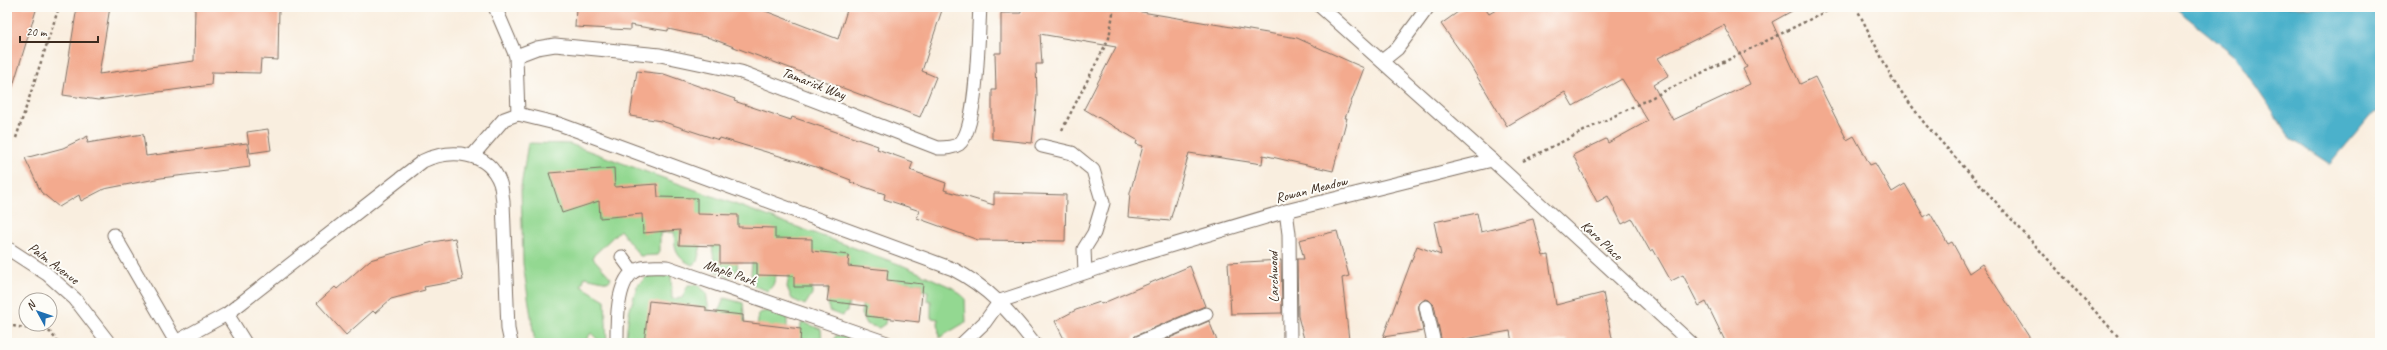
<svg xmlns="http://www.w3.org/2000/svg" width="2387" height="350" font-family="Caveat,sans-serif">
  <rect width="100%" height="100%" fill="#fdfcf7"/>
  <filter id="ink" filterUnits="userSpaceOnUse"><feTurbulence type="fractalNoise" baseFrequency=".025" numOctaves="2"/><feDisplacementMap in="SourceGraphic" scale="8" xChannelSelector="R" yChannelSelector="G"/><feConvolveMatrix kernelMatrix="1 2 1 2 8 2 1 2 1" color-interpolation-filters="sRGB"/></filter>
  <filter id="wash" filterUnits="userSpaceOnUse"><feTurbulence type="fractalNoise" baseFrequency=".012" numOctaves="4" result="noise"/><feDisplacementMap in="SourceGraphic" scale="16" xChannelSelector="R" yChannelSelector="G"/><feGaussianBlur stdDeviation="0.9" result="paint"/><feColorMatrix in="noise" values="0 0 0 0 0 0 0 0 0 0 0 0 0 0 0 0 0 1.4 0 .05"/><feComposite in="paint" operator="in"/></filter>
  <g filter="url(#wash)">
    <rect width="100%" height="100%" fill="#f9eedf"/>
    <!-- green -->
    <g fill="#93d891" stroke="#678158">
      <path d="M 528,143 L 570,144 L 904,266 L 953,288 L 965,298 L 966,322 L 939,338 L 938,319 L 931,318 L 931,301 L 927,300 L 928,291 L 922,291 L 923,284 L 906,282 L 902,313 L 887,310 L 885,324 L 879,328 L 866,324 L 861,314 L 863,300 L 850,298 L 847,311 L 842,316 L 829,311 L 827,286 L 812,285 L 812,294 L 805,305 L 792,299 L 787,287 L 789,274 L 777,273 L 773,285 L 768,291 L 754,286 L 751,274 L 752,262 L 738,259 L 737,270 L 729,277 L 715,271 L 712,245 L 701,245 L 697,262 L 692,265 C 675,257 675,250 674,232 L 660,233 L 660,251 L 657,255 L 640,256 L 620,230 L 592,257 L 611,278 L 608,282 L 585,277 L 581,286 L 605,300 L 607,342 L 601,343 L 591,333 L 584,343 L 535,343 L 523,264 L 521,187 Z"/>
      <polygon points="650,274 671,275 672,299 682,298 688,285 697,285 706,292 709,311 718,313 724,298 743,303 745,325 757,327 759,313 767,311 787,316 787,338 799,331 802,322 821,329 822,343 625,343 629,313 637,286"/>
      <polygon points="836,335 856,339 856,343 833,343"/>
    </g>
    <!-- water -->
    <polygon fill="#4cb1cb" stroke="#446e74" points="2174,7 2380,7 2380,110 2374,112 2330,164 2291,139 2234,55"/>
    <g id="blocks">
      <!-- building -->
      <g fill="#f3aa8e" fill-rule="evenodd">
        <polygon points="7,7 37,7 12,89 7,89"/>
        <polygon points="77,7 110,7 99,74 194,61 195,7 279,7 278,60 261,59 260,73 212,72 211,85 98,100 63,95"/>
        <polygon points="576,7 755,7 838,39 848,7 943,7 922,71 936,77 920,117 710,38 668,29 668,31 630,25 630,30 575,27"/>
        <polygon points="1021,7 1112,7 1297,38 1364,68 1345,118 1347,118 1333,171 1263,155 1262,164 1189,153 1170,221 1128,217 1130,193 1143,146 1136,144 1137,140 1084,109 1116,47 1040,34 1042,64 1036,64 1037,96 1032,143 992,139 992,90 996,90 995,53 1001,53 1001,13 1021,13"/>
        <path d="M 1465,7 L 1484,7 L 1489,14 L 1501,7 L 1799,7 L 1772,22 L 1800,84 L 1815,77 L 1847,140 L 1854,136 L 1870,165 L 1875,163 L 1892,192 L 1905,184 L 1924,217 L 1930,213 L 1948,244 L 1952,242 L 1969,273 L 1982,264 L 2033,343 L 1726,343 L 1706,302 L 1699,306 L 1683,275 L 1671,281 L 1653,249 L 1650,251 L 1632,219 L 1622,224 L 1608,196 L 1597,202 L 1573,155 L 1606,139 L 1608,143 L 1648,121 L 1622,79 L 1573,106 L 1565,92 L 1507,126 L 1470,65 L 1441,24 ZM 1724,25 L 1747,67 L 1743,69 L 1750,84 L 1673,120 L 1653,85 L 1669,75 L 1658,58 Z"/>
        <polygon points="637,71 664,74 735,99 734,101 791,120 792,117 878,146 877,149 913,162 910,170 946,183 944,190 994,205 994,193 1066,195 1065,241 978,240 917,218 920,211 884,199 885,194 850,182 851,180 816,167 720,138 719,140 661,121 630,116"/>
        <polygon points="268,129 271,150 250,153 247,132"/>
        <polygon points="143,134 146,156 247,143 250,167 161,178 104,189 81,201 79,195 59,207 41,192 25,158 63,148 88,136 87,143"/>
        <polygon points="614,168 615,187 657,184 658,197 697,198 697,214 738,215 738,227 775,228 775,238 812,239 812,251 849,255 848,266 888,270 887,280 923,284 919,322 866,316 867,306 827,301 829,287 794,287 794,276 757,275 757,263 720,263 720,246 679,245 680,230 643,233 642,214 600,218 599,201 562,213 549,173"/>
        <polygon points="1477,213 1481,232 1533,219 1543,256 1548,255 1556,305 1603,293 1613,343 1568,343 1568,339 1545,343 1512,343 1510,331 1442,343 1434,305 1429,300 1425,299 1418,305 1423,331 1383,337 1417,246 1441,255 1434,222"/>
        <polygon points="1337,231 1349,276 1342,278 1349,340 1337,343 1305,343 1298,316 1297,259 1304,259 1299,240"/>
        <polygon points="455,238 463,280 424,287 425,290 391,299 375,313 373,311 346,335 317,303 335,287 337,289 370,260 433,242"/>
        <polygon points="1281,260 1282,313 1231,314 1228,263"/>
        <polygon points="1190,266 1205,306 1135,336 1130,343 1066,343 1055,321 1076,310 1100,302 1101,304"/>
        <polygon points="649,301 706,307 706,311 743,315 743,322 801,329 800,343 644,343"/>
        <polygon points="1209,321 1218,343 1158,343"/>
      </g>
    </g>
  </g>
  <g filter="url(#ink)">
    <use href="#blocks" fill-opacity="0" stroke="#7e6f62" stroke-width="1"/>
    <g fill="none" stroke-linecap="round" stroke-linejoin="round">
      <defs>
        <g id="service">
          <polyline points="495,7 516,56 518,114"/>
          <polyline points="1321,7 1492,160 1691,343"/>
          <path d="M 516,56 L 537,48 L 555,45 L 660,55 L 741,72 L 938,148 C 945,148 953,148 959,144 C 978,130 978,33 980,7"/>
          <polyline points="1382,61 1397,49 1428,7"/>
          <polyline points="1042,146 1072,153 1093,170 1103,203 1094,233 1084,249 1085,272"/>
          <path d="M 473,155 L 504,119 L 518,114 L 559,124 L 953,269 C 988,287 1010,312 1034,343"/>
          <polyline points="1286,211 1289,234 1290,343"/>
          <polyline points="114,235 176,342"/>
          <polyline points="7,248 47,274 75,299 109,343"/>
          <polyline points="622,257 633,272"/>
          <polyline points="1000,301 1126,259 1286,211 1492,160"/>
          <polyline points="1426,307 1434,343"/>
          <polyline points="227,314 245,343"/>
          <path d="M 174,343 L 227,314 L 423,161 C 450,149 488,150 500,183 C 502,189 502,196 503,202 L 508,329 L 511,343"/>
          <path d="M 617,343 C 617,324 616,285 633,272 C 643,265 656,267 667,267 L 887,343"/>
          <polyline points="963,343 985,322 1000,301"/>
          <polyline points="1138,343 1206,314"/>
        </g>
      </defs>
      <!-- service casing -->
      <use href="#service" stroke="#7e6f62" stroke-width="15"/>
      <!-- path -->
      <g stroke="#7e6f62" stroke-width="2.5" stroke-dasharray="3 3" stroke-linecap="butt">
        <polyline points="1856,7 1894,82 1925,124 2124,343"/>
        <polyline points="1062,130 1109,38 1114,7"/>
        <polyline points="16,138 59,7"/>
        <polyline points="1523,161 1835,7"/>
        <polyline points="7,325 50,332 59,343"/>
      </g>
      <!-- service -->
      <use href="#service" stroke="#fff" stroke-width="13"/>
    </g>
  </g>
  <g text-anchor="middle" stroke-width="4" stroke-linejoin="round" paint-order="stroke">
    <!-- street labels -->
    <g font-size="14" fill="#3b2a1e" stroke="#fdfcf7">
      <text transform="translate(814 83) rotate(21)" y="5">Tamarisk Way</text>
      <text transform="translate(1311 189) rotate(-14)" y="5">Rowan Meadow</text>
      <text transform="translate(1602 240) rotate(43)" y="5">Karo Place</text>
      <text transform="translate(54 263) rotate(37)" y="5">Palm Avenue</text>
      <text transform="translate(730 272) rotate(19)" y="5">Maple Park</text>
      <text transform="translate(1273 277) rotate(-91)" y="5">Larchwood</text>
    </g>
  </g>
  <!-- margin -->
  <rect width="2387" height="350" fill="none" stroke="#fdfcf7" stroke-width="24"/>
  <!-- north arrow -->
  <g transform="translate(38 312) rotate(310)"><circle r="19" fill="#fdfcf7" stroke="#afa8a0"/>
  <path d="M0-3L7 15L0 10L-7 15Z" fill="#1f6fb2"/>
  <text y="-6" font-size="11" font-weight="bold" text-anchor="middle" fill="#3b2a1e">N</text>
  </g>
  <!-- scale -->
  <path d="M20 36v6h78v-6" fill="none" stroke="#3b2a1e" stroke-width="2"/>
  <text x="26" y="36" font-size="12" fill="#3b2a1e" stroke="#fdfcf7" stroke-width="3" paint-order="stroke">20 m</text>
</svg>
